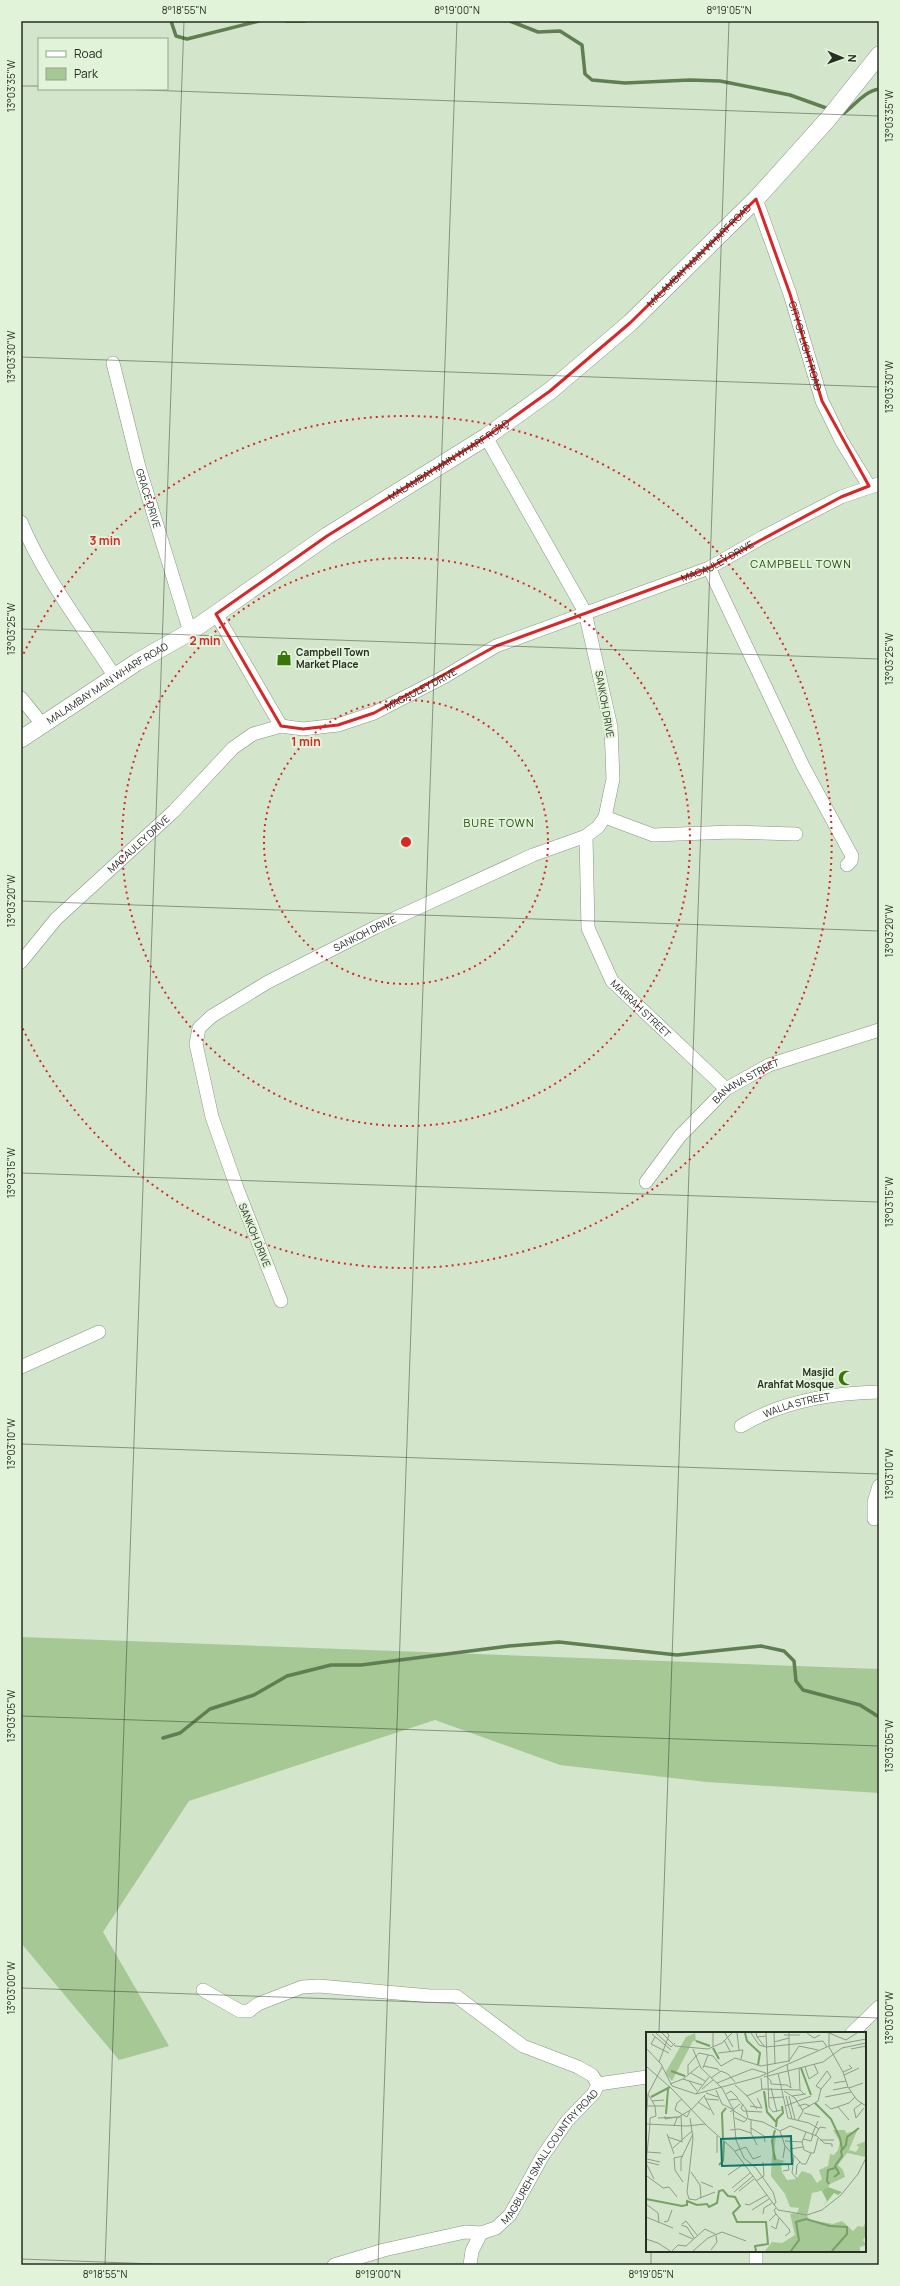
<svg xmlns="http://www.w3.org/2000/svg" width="900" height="2286" font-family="Manrope,sans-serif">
  <rect width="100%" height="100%" fill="#d3e6cb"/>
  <!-- green -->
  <polygon fill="#a5c895" points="21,1637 879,1669 879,1793 707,1782 560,1765 435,1720 189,1801 103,1932 169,2046 119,2060 21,1943"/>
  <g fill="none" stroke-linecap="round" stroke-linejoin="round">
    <!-- stream -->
    <g stroke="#607e52" stroke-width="3.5">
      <polyline points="171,21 176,36 187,39 259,21"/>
      <polyline points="286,21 305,21"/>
      <polyline points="510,21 538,32 560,31 582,45 585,74 592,80 625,83 690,80 720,81 790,95 829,109"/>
      <path d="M 841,112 L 844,113 C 855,105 865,91 879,89"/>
      <polyline points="163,1738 180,1733 210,1709 254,1695 287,1676 331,1665 361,1665 509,1646 559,1642 677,1655 761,1646 784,1651 794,1661 796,1681 803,1690 860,1705 879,1717"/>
    </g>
    <defs>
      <g id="minor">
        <path id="s1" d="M 756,199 L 790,294 L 822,401 L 841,440 L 869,486"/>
        <path id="s2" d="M 113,363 L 139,467 L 190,632"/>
        <path d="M 21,522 C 44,577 83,627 115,677"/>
        <polyline points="709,568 803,766 852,856 851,861 847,865"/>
        <polyline points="216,614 281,726"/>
        <polyline points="21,698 42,724"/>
        <polyline points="605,817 653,835 732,832 796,834"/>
        <path id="s3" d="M 586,836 L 588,928 L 612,981 L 726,1089"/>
        <path id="s4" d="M 21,962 L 56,919 L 174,811 L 233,748 L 253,734 L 281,726 L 303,729 L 338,725 L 374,713 L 444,677 L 496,646 L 709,568 L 763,537 L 841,497 L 879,484"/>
        <path id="s5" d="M 646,1182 L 680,1136 L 726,1089 L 769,1065 L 879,1030"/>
        <path id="s6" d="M 281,1301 L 237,1188 L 212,1117 L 196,1044 L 199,1028 L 212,1016 L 268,982 L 376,927 L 533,855 L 586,836 L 598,827 L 605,817 L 613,779 L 611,727 L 585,612 L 486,437"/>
        <polyline points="21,1367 99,1332"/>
        <path id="s7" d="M 741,1426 C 782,1401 832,1393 879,1392"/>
        <polyline points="874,1519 874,1502 879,1486"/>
        <polyline points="203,1990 240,2011 249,2011 258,2004 302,1987 319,1986 430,1996 456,1996 523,2046 578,2067 592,2075 598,2084"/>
        <polyline points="852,2033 879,2007"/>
        <polyline points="756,2251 756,2265"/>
        <path id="s8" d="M 334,2265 L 384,2250 L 465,2232 L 481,2233 L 496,2228 L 510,2215 L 542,2157 L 567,2121 L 594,2093 L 598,2084 L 647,2077"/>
        <polyline points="470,2265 472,2251 481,2233"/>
      </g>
      <g id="tertiary">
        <path id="s9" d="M 21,739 L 137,662 L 190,632 L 327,536 L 486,437 L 550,391 L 630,323 L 756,199 L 828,119 L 879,55"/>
      </g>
    </defs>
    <!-- minor casing -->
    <use href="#minor" stroke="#86977f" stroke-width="14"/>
    <!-- tertiary casing -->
    <use href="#tertiary" stroke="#86977f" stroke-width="18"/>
    <!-- minor -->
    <use href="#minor" stroke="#fff" stroke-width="13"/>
    <!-- tertiary -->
    <use href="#tertiary" stroke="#fff" stroke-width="17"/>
  </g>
  <!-- marked area -->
  <path fill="none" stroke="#d62828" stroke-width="3" stroke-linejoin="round" d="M 756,199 L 790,294 L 822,401 L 869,486 L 841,497 L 709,568 L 496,646 L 374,713 L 338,725 L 303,729 L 281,726 L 216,614 L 327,536 L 486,437 L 550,391 L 630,323 Z"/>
  <!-- ticks -->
  <path fill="none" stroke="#272e24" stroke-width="1" stroke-opacity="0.45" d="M 21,86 L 39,86M 117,89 L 879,116M 21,357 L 879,387M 21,629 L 879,659M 21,901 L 879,931M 21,1173 L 879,1202M 21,1444 L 879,1474M 21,1716 L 879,1746M 21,1988 L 879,2018M 659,2033 L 729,21M 21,2259 L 182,2265M 105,2265 L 184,21M 378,2265 L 457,21M 651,2265 L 651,2251"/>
  <!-- distance rings -->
  <g fill="none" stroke="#d62828" stroke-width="2" stroke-dasharray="2 4">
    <circle cx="406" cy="842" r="142"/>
    <circle cx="406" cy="842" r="284"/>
    <path d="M21 659A426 426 0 1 1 21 1025"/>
  </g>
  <!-- icons -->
  <defs>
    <symbol id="shop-bare" viewBox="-9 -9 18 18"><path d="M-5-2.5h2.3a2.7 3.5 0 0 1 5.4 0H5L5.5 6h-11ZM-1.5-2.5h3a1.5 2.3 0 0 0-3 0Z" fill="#3a750b" stroke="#e1f3d8" stroke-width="2.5" paint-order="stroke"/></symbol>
    <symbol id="mosque-bare" viewBox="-9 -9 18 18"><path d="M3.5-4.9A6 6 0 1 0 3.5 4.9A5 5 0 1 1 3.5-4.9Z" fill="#3a750b" stroke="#e1f3d8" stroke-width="2.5" paint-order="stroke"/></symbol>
  </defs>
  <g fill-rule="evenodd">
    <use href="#shop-bare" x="273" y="647" width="22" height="22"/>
    <use href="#mosque-bare" x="835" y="1367" width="22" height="22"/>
  </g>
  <g text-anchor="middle" stroke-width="4" stroke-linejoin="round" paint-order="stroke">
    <!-- street labels -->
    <g font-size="10" fill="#272e24" stroke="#e1f3d8">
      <text dy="4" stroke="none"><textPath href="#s9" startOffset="835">MALAMBAY MAIN WHARF ROAD</textPath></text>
      <text dy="4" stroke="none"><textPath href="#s1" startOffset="155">CITY OF LIGHT ROAD</textPath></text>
      <text dy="4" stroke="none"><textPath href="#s9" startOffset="511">MALAMBAY MAIN WHARF ROAD</textPath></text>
      <text dy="4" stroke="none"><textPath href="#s2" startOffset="140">GRACE DRIVE</textPath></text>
      <text dy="4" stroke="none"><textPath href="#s4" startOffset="827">MACAULEY DRIVE</textPath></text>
      <text dy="4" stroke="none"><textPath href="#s9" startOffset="103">MALAMBAY MAIN WHARF ROAD</textPath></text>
      <text dy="4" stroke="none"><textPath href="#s4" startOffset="503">MACAULEY DRIVE</textPath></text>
      <text transform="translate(605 704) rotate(80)" y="4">SANKOH DRIVE</text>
      <text dy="4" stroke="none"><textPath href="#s4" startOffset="167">MACAULEY DRIVE</textPath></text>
      <text dy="4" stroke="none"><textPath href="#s6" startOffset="479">SANKOH DRIVE</textPath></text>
      <text dy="4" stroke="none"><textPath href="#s3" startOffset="190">MARRAH STREET</textPath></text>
      <text dy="4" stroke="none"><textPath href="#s5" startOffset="144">BANANA STREET</textPath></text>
      <text transform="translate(255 1235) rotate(68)" y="4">SANKOH DRIVE</text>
      <text dy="4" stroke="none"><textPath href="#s7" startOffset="60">WALLA STREET</textPath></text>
      <text dy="4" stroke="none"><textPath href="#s8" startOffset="257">MAGBUREH SMALL COUNTRY ROAD</textPath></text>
    </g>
    <!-- poi labels -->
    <g font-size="10" font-weight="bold" fill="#272e24" stroke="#e1f3d8" text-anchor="start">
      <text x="296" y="656">Campbell Town<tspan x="296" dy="12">Market Place</tspan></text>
      <text x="834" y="1376" text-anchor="end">Masjid<tspan x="834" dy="12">Arahfat Mosque</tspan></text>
    </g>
    <!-- neighbourhood labels -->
    <g font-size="11" letter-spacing="1" fill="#254b0b" stroke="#e1f3d8">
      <text x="801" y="568">CAMPBELL TOWN</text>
      <text x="499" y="827">BURE TOWN</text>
    </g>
  </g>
  <!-- overview -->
  <g transform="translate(646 2032)">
    <rect width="220" height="220" fill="#d3e6cb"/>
    <path d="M 49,1 L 50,9 L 47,9 L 26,49 L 19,41 L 40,5 ZM 187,98 L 199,98 L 200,101 L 211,99 L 203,118 L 210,120 L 213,115 L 210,113 L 220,109 L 220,125 L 201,121 L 192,133 L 197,138 L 199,145 L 184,152 L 180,158 L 166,161 L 161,184 L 164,188 L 187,192 L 196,189 L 207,199 L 212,194 L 217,195 L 220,190 L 220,204 L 217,208 L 220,213 L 214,215 L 214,219 L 119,219 L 126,210 L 136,211 L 149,203 L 144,182 L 151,181 L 153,176 L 144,175 L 139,162 L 125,144 L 127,104 L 130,104 L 128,119 L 131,127 L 139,129 L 135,132 L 136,140 L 141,148 L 150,147 L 156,139 L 165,142 L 171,151 L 176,147 L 173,138 L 182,134 L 184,122 L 188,123 L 192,118 L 194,110 Z" fill="#a5c895"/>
    <path d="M 182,155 L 196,160 L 192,163 L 188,161 L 177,175 L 181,169 L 176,159 Z" fill="#95bf80"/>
    <path fill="none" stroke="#78a165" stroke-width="2" d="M 99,1 L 101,9 L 114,21 L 112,33M 50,9 L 64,14M 67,16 L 73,27M 155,36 L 165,63M 25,39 L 39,44M 118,59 L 121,80 L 130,90M 5,65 L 24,55M 169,71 L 185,87 L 194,106 L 196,117M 20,82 L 22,57M 130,95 L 131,87 L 137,81 L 136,74M 77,107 L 76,81 L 80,76M 129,128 L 126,109 L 129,98M 73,133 L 77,129 L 78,109M 188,145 L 193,141 L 189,134 L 196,124 L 195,119 L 200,113 L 201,105 L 213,96M 183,152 L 181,149 L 182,138 L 189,136M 0,167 L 36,174 L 41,173 L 41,169 L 51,173 L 61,172 L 63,175 L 71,171 L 73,159 L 77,158 L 82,164 L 89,165 L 94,174 L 87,181 L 91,190 L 120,190 L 122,212 L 109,214 L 110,219M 145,219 L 153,208 L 150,190 L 160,187 L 184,194 L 201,195 L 201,202 L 186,219"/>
    <path fill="none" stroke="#8e9c88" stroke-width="1" d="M 10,1 L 25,15 L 29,11M 16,1 L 29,14 L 62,17 L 76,11 L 86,1M 67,1 L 67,15M 79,1 L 87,15M 91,1 L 93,18M 105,1 L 113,13 L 120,15M 110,1 L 111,5 L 120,4M 120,1 L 123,75 L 127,80 L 135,78M 128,1 L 129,32M 143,1 L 143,30M 161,1 L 168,6 L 174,3M 183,1 L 183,15 L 197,40 L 202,55 L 211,68 L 220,74M 183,1 L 200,8M 6,2 L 25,18M 138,3 L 154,3M 9,5 L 5,12 L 23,21M 111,5 L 119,15M 78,8 L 84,19M 200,8 L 211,1M 128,10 L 143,6M 120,15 L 177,9 L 181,15M 0,16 L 15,32 L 26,54 L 50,62 L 113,45 L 183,14 L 220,7M 47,17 L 55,36 L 76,56M 205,17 L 220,14M 72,21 L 97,18 L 95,27M 13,30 L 23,3 L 21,1M 141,33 L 145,56M 0,34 L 26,57 L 62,95 L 87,117 L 132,178 L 161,183 L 176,178 L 195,163 L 212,142 L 220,126M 58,34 L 72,37 L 73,39M 159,35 L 163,47 L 172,41 L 168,32M 57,36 L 62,23M 153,36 L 154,58M 197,40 L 206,36 L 203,33M 45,41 L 59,49M 132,41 L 142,86 L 163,91 L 173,97M 42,42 L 42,33 L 53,21 L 67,24 L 75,34 L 89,26 L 115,34 L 143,29 L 153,14 L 172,18M 198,43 L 213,36M 118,45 L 177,30 L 196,16 L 220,11M 121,45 L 125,49 L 125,52 L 141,53 L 145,56M 65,46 L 75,39 L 82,42 L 89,50M 115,46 L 116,58M 37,47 L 56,53M 43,49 L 51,59M 71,51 L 106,37 L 120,41M 188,51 L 200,49M 24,52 L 37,47 L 53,34M 89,53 L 101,64 L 117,57 L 154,58 L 158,62M 76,56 L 88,79 L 101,87 L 98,90 L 89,86M 125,56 L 131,80M 203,56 L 217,51M 56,57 L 67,48M 70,58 L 76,72 L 86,77M 187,58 L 202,55M 138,59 L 149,66 L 157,79 L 152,88M 60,61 L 72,65M 2,62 L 9,74 L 10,84M 50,62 L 63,45M 80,62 L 85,59 L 92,66M 58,64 L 68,83M 101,64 L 111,77M 140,64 L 146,87M 143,64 L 149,87M 146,64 L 160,62M 179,65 L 205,60M 122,66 L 137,65M 60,67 L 73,68M 83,68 L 92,67 L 100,77 L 102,87M 6,69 L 18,68M 52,70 L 64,78M 97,72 L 95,76 L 97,79 L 116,80M 179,72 L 185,77 L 203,71 L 209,65M 1,74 L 19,74M 104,74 L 116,76 L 111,66M 139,74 L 165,64M 152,74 L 159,72 L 164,74M 192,75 L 203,88M 46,77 L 59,63M 87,77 L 90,108 L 98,126 L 110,136 L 127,160 L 130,170 L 128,173M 29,78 L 41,85 L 44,79M 29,78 L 31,71 L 36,67M 156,78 L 172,69 L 175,57 L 185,45 L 181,39 L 170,54 L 175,57M 84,80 L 94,72M 158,81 L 174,85M 35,83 L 36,108M 19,84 L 19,87 L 31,85M 12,86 L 34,85M 44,86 L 47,106 L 41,160 L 43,167 L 50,168 L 55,165 L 54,153 L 45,140M 210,86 L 208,77 L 216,71M 210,86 L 218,76M 102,87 L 117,90 L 134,99M 105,88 L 105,101 L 111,113M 0,89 L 2,62 L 16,35M 0,92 L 41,94 L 59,92M 4,92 L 4,86 L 10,84M 28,94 L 31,86 L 46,77M 105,96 L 118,104 L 119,110M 84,98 L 93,97 L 105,101M 134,99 L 139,114 L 156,132 L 160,132 L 165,121 L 168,121M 134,99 L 144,94 L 171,104 L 178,111 L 186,112 L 186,115M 160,100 L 156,110 L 158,118 L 165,121M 21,102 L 28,122M 166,103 L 172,89M 169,104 L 174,95 L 180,96M 22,105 L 37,110M 157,107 L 165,109 L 167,103M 174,108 L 188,108M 139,109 L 156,110M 27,116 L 46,99M 144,117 L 157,115M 89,119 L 100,115 L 107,127 L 115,124M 1,120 L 15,121M 71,121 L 71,104M 168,121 L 172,106M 37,124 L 28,126 L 29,138 L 37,150M 148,124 L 146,141 L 151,147M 137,126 L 139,114M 1,127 L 14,130M 1,130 L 13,133M 0,131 L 4,92M 0,131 L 8,147M 35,139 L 35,127 L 47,102M 137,139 L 143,138 L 142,132M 82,143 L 98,132M 150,143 L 151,133 L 154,130M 1,144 L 17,156 L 23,155 L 31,165M 110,149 L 118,144 L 117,130M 55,150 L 67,155M 86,156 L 104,141M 93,159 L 108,147M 88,160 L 107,144M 54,166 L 69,160M 0,172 L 12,181 L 13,191M 99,172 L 103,173 L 121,163M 106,178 L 123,167M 117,182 L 118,176 L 126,171M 130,182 L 143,197 L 144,200 L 139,204M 0,185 L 27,196M 123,189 L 130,182 L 128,178 L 130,176M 18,190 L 22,189 L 26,178M 36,192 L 40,189 L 51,203M 35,193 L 41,195 L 48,206M 125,194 L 130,197 L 133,186M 33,201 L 47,207M 0,207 L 12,211 L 24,219M 65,218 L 71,210 L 70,204M 26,219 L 32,213 L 40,214 L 59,197 L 71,203M 47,219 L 62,206 L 76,200 L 100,209"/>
    <path fill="#0f766e" fill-opacity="0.15" stroke="#0f766e" stroke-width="2" d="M 145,104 L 146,132 L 76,134 L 75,107 Z"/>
    <rect width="220" height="220" fill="none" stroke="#272e24" stroke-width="2"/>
  </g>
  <circle cx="406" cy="842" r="6" fill="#d62828" stroke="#e1f3d8" stroke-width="2"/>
  <g font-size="12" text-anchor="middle" font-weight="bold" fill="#d62828" stroke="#e1f3d8" stroke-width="4" stroke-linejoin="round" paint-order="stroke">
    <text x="105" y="545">3 min</text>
    <text x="205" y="645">2 min</text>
    <text x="306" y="746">1 min</text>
  </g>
  <!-- border -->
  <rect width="900" height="2286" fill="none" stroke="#e1f3d8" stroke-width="44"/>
  <!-- legend -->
  <rect x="38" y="38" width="130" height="52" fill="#e1f3d8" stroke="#97a490"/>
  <rect x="46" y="51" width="20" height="6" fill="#ffffff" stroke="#97a490"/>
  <text x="74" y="58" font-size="12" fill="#272e24">Road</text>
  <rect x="46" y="68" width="20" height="12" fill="#a5c895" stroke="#97a490"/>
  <text x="74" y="78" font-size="12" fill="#272e24">Park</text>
  <!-- north arrow -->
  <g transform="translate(842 58) rotate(92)" stroke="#e1f3d8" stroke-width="3" paint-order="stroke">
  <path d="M0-3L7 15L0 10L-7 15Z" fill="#272e24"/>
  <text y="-6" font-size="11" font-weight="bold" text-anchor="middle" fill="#272e24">N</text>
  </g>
  <rect x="22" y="22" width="856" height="2242" fill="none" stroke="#272e24" stroke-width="1.5"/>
  <g font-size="10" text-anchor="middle" fill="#272e24">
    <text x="184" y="14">8°18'55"N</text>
    <text x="457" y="14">8°19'00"N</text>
    <text x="729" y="14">8°19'05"N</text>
    <text transform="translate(11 86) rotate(-90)" y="4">13°03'35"W</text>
    <text transform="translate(889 116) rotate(-90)" y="4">13°03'35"W</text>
    <text transform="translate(11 357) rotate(-90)" y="4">13°03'30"W</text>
    <text transform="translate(889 387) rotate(-90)" y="4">13°03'30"W</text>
    <text transform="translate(11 629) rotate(-90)" y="4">13°03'25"W</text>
    <text transform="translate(889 659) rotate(-90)" y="4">13°03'25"W</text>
    <text transform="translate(11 901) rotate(-90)" y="4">13°03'20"W</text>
    <text transform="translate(889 931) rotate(-90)" y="4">13°03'20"W</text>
    <text transform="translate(11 1173) rotate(-90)" y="4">13°03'15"W</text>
    <text transform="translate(889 1202) rotate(-90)" y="4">13°03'15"W</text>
    <text transform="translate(11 1444) rotate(-90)" y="4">13°03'10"W</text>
    <text transform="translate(889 1474) rotate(-90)" y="4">13°03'10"W</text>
    <text transform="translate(11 1716) rotate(-90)" y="4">13°03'05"W</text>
    <text transform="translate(889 1746) rotate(-90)" y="4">13°03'05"W</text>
    <text transform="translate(11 1988) rotate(-90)" y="4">13°03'00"W</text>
    <text transform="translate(889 2018) rotate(-90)" y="4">13°03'00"W</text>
    <text x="105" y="2278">8°18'55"N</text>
    <text x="378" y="2278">8°19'00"N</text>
    <text x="651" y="2278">8°19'05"N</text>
  </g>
</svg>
